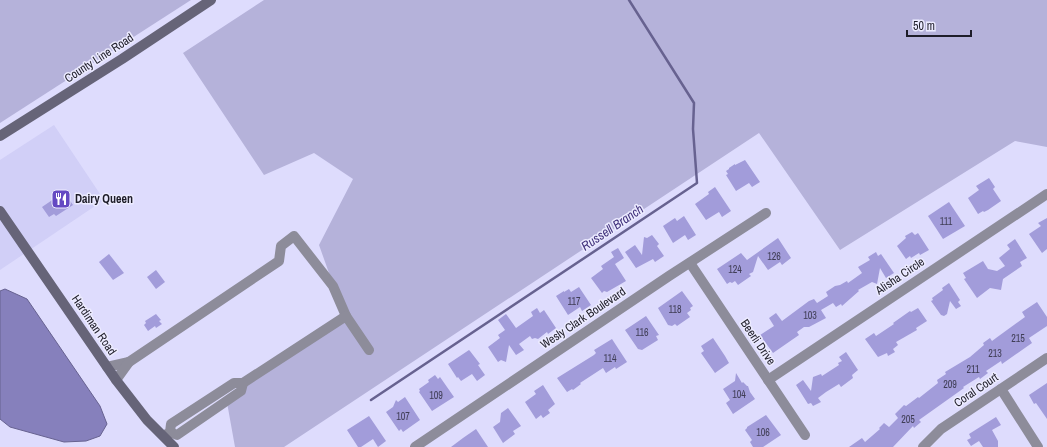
<svg xmlns="http://www.w3.org/2000/svg" width="1047" height="447" font-family="'Archivo Narrow',sans-serif">
  <rect width="100%" height="100%" fill="#dedcfd"/>
  <!-- built -->
  <polygon fill="#d1cff7" points="54,125 104,200 0,270 0,160"/>
  <!-- green -->
  <g fill="#b5b2da">
    <polygon points="0,0 191,0 0,123"/>
    <polygon points="264,0 1047,0 1047,147 1015,141 840,250 759,133 284,447 235,447 226,397 344,315 319,245 353,179 314,153 264,175 183,53"/>
  </g>
  <!-- water -->
  <polygon fill="#8680bc" stroke="#676290" points="5,289 27,299 100,406 107,424 100,436 86,441 64,442 10,427 0,419 0,291"/>
  <g fill="none" stroke-linecap="round" stroke-linejoin="round">
    <!-- stream -->
    <polyline stroke="#676290" stroke-width="2.5" points="371,400 697,183 693,129 694,103 629,0"/>
  </g>
  <!-- building -->
  <g fill="#a29cda">
    <polygon points="745,160 760,182 752,187 749,183 736,191 726,175 728,174 726,171 729,169 729,168 735,164 735,165"/>
    <polygon points="989,178 995,187 993,189 1001,201 988,210 984,212 983,211 978,214 968,198 979,190 976,186"/>
    <polygon points="715,187 731,211 722,217 719,212 706,220 695,204 709,194 708,192"/>
    <polygon points="64,192 73,205 56,216 54,214 49,217 42,207"/>
    <polygon points="949,202 965,226 943,239 928,216"/>
    <polygon points="684,216 696,235 688,240 685,235 673,243 663,226 675,218 677,221"/>
    <polygon points="1047,218 1047,249 1042,253 1029,234 1041,226 1038,223"/>
    <polygon points="912,232 915,235 918,233 929,250 920,255 919,253 911,258 910,256 906,259 897,246 906,238 905,236"/>
    <polygon points="652,235 659,244 657,246 664,256 655,262 653,259 636,268 625,252 635,245 642,255 644,237 647,238"/>
    <polygon points="778,238 791,258 782,265 780,262 768,270 758,256 753,272 749,274 751,276 738,285 735,281 732,283 730,282 727,284 717,269 741,253 747,260"/>
    <polygon points="1015,239 1027,258 1020,262 1022,266 1003,279 1001,290 990,288 977,298 964,279 966,278 963,273 983,261 988,269 997,271 1005,266 999,258 1010,249 1007,245"/>
    <polygon points="618,248 624,258 615,264 626,281 607,292 604,291 602,293 591,278 603,269 601,266 614,257 611,252"/>
    <polygon points="876,252 878,256 881,254 894,273 886,278 880,268 877,284 872,282 858,290 859,291 842,306 841,304 836,307 833,303 821,310 826,318 809,327 804,327 797,332 799,335 773,353 760,335 774,326 769,318 776,313 782,321 809,301 814,299 817,303 828,296 826,292 835,286 840,285 847,281 848,283 862,273 858,267 870,260 868,257"/>
    <polygon points="109,254 124,273 113,280 99,262"/>
    <polygon points="156,270 165,282 156,289 147,277"/>
    <polygon points="949,283 960,300 958,302 961,306 956,309 950,301 947,314 944,316 941,315 931,301 933,300 932,298 943,290 942,288"/>
    <polygon points="579,287 591,305 582,311 580,307 568,315 556,296 564,291 564,292 569,289 571,292"/>
    <polygon points="682,291 693,306 690,308 691,310 687,313 690,317 677,326 675,324 672,326 668,325 658,308"/>
    <polygon points="1037,302 1047,317 1047,326 1029,338 1032,343 1002,364 1001,361 986,371 988,373 980,379 979,377 963,387 964,388 919,420 921,422 914,428 913,426 893,447 849,447 862,438 865,442 880,429 879,428 884,423 889,427 898,418 895,414 904,405 906,406 918,397 919,398 938,383 937,380 946,374 945,372 970,357 984,345 983,343 990,338 992,341 996,338 1025,317 1022,312"/>
    <polygon points="537,308 540,313 544,310 556,328 548,334 547,332 538,339 535,338 532,339 530,336 519,344 524,350 516,355 509,345 506,362 501,360 498,362 488,347 500,338 498,335 505,330 498,320 506,314 516,328 533,316 531,312"/>
    <polygon points="918,308 927,321 916,328 917,330 896,342 898,345 893,349 895,352 888,356 887,353 878,357 865,339 874,333 876,336 894,324 893,323 910,311 911,312"/>
    <polygon points="156,314 161,320 159,321 162,324 156,328 155,326 148,331 144,325 146,323 145,321"/>
    <polygon points="646,316 659,335 656,336 658,340 642,350 638,349 625,330"/>
    <polygon points="713,338 725,356 729,363 715,373 701,353 704,351 701,346"/>
    <polygon points="612,339 627,362 616,369 615,367 606,373 603,368 580,383 581,384 573,390 572,389 567,392 557,378 594,355 596,353 594,350"/>
    <polygon points="469,350 470,351 480,364 478,365 485,375 477,381 472,374 461,381 458,377 457,378 448,364"/>
    <polygon points="846,352 858,370 852,375 853,378 841,387 839,384 826,392 818,398 821,402 813,406 811,403 808,404 796,385 803,380 811,391 813,377 821,374 822,376 839,365 838,363 842,361 839,357"/>
    <polygon points="736,373 742,383 743,382 747,386 748,386 750,392 755,399 733,414 726,403 730,400 723,389 735,381"/>
    <polygon points="435,375 438,379 440,377 454,397 432,411 419,392 420,391 419,389 429,382 428,380"/>
    <polygon points="1047,383 1047,419 1036,403 1034,404 1029,395"/>
    <polygon points="543,385 555,404 548,410 550,413 543,418 541,415 536,419 525,402 536,394 534,391"/>
    <polygon points="405,397 420,420 403,432 401,429 399,431 386,412 393,407 396,400 398,402"/>
    <polygon points="508,408 521,426 513,431 515,434 503,443 493,427 500,422 501,413"/>
    <polygon points="766,415 781,435 763,447 753,447 750,442 752,440 745,430 747,428 747,427"/>
    <polygon points="369,416 386,441 378,447 373,439 361,447 358,447 347,430"/>
    <polygon points="996,417 1001,425 992,430 998,441 998,447 983,447 979,441 971,446 967,440 971,438 969,434"/>
    <polygon points="476,429 488,447 451,447 463,438"/>
  </g>
  <g fill="none" stroke-linecap="round" stroke-linejoin="round">
    <!-- street -->
    <g stroke="#8d8c9a" stroke-width="10">
      <polyline points="690,263 805,435"/>
      <polyline points="107,367 129,362"/>
      <polyline points="116,380 129,362 279,261 281,246 294,236 333,286 346,316"/>
      <polyline points="768,380 1047,194"/>
      <polyline points="243,383 346,316 369,350"/>
      <polyline points="1001,389 1038,447"/>
      <polyline points="164,436 170,432 171,424 234,383 243,383 241,391 177,435 170,432"/>
      <polyline points="415,447 669,276 766,213"/>
      <polyline points="923,447 941,429 1047,358"/>
    </g>
    <!-- secondary -->
    <g stroke="#666478" stroke-width="10">
      <polyline points="0,136 122,59 211,0"/>
      <polyline points="0,211 116,380 147,420 174,447"/>
    </g>
  </g>
  <!-- icons -->
  <defs>
    <symbol id="restaurant-square" viewBox="-11 -11 22 22"><rect x="-9" y="-9" width="18" height="18" rx="4" fill="#6449c2" stroke="#ecebff"/><path d="M-5-6h1v4h1v-4h1v4h1v-4h1v5L-1.5 .5V6h-2V.5L-5-1ZM5-6V6H3V1.5H1.5Q1.5-4 5-6Z" fill="#fff"/></symbol>
  </defs>
  <g fill-rule="evenodd">
    <use href="#restaurant-square" x="50" y="188" width="22" height="22"/>
  </g>
  <g text-anchor="middle" stroke-width="3" stroke-linejoin="round" paint-order="stroke">
    <!-- number labels -->
    <g font-size="10" fill="#3f3d55">
      <text x="946" y="225">111</text>
      <text x="774" y="260">126</text>
      <text x="735" y="273">124</text>
      <text x="574" y="305">117</text>
      <text x="675" y="313">118</text>
      <text x="810" y="319">103</text>
      <text x="642" y="336">116</text>
      <text x="1018" y="342">215</text>
      <text x="995" y="357">213</text>
      <text x="610" y="362">114</text>
      <text x="973" y="373">211</text>
      <text x="950" y="388">209</text>
      <text x="739" y="398">104</text>
      <text x="436" y="399">109</text>
      <text x="403" y="420">107</text>
      <text x="908" y="423">205</text>
      <text x="763" y="436">106</text>
    </g>
    <!-- street labels -->
    <g font-size="12" fill="#1e1d29" stroke="#ecebff">
      <text transform="translate(99 58) rotate(-33)" y="4">County Line Road</text>
      <text transform="translate(900 276) rotate(-34)" y="4">Alisha Circle</text>
      <text transform="translate(583 318) rotate(-34)" y="4">Wesly Clark Boulevard</text>
      <text transform="translate(94 325) rotate(56)" y="4">Hardiman Road</text>
      <text transform="translate(758 342) rotate(56)" y="4">Beerli Drive</text>
      <text transform="translate(976 390) rotate(-34)" y="4">Coral Court</text>
    </g>
    <!-- poi labels -->
    <g font-size="12" font-weight="bold" fill="#1e1d29" stroke="#ecebff" text-anchor="start">
      <text x="75" y="203">Dairy Queen</text>
    </g>
    <!-- water labels -->
    <g font-size="13" font-style="italic" fill="#41327c" stroke="#ecebff">
      <text transform="translate(612 227) rotate(-34)" y="5">Russell Branch</text>
    </g>
  </g>
  <!-- scale -->
  <path d="M907 30v6h64v-6" fill="none" stroke="#1e1d29" stroke-width="2"/>
  <text x="913" y="30" font-size="12" fill="#1e1d29" stroke="#ecebff" stroke-width="3" paint-order="stroke">50 m</text>
</svg>
